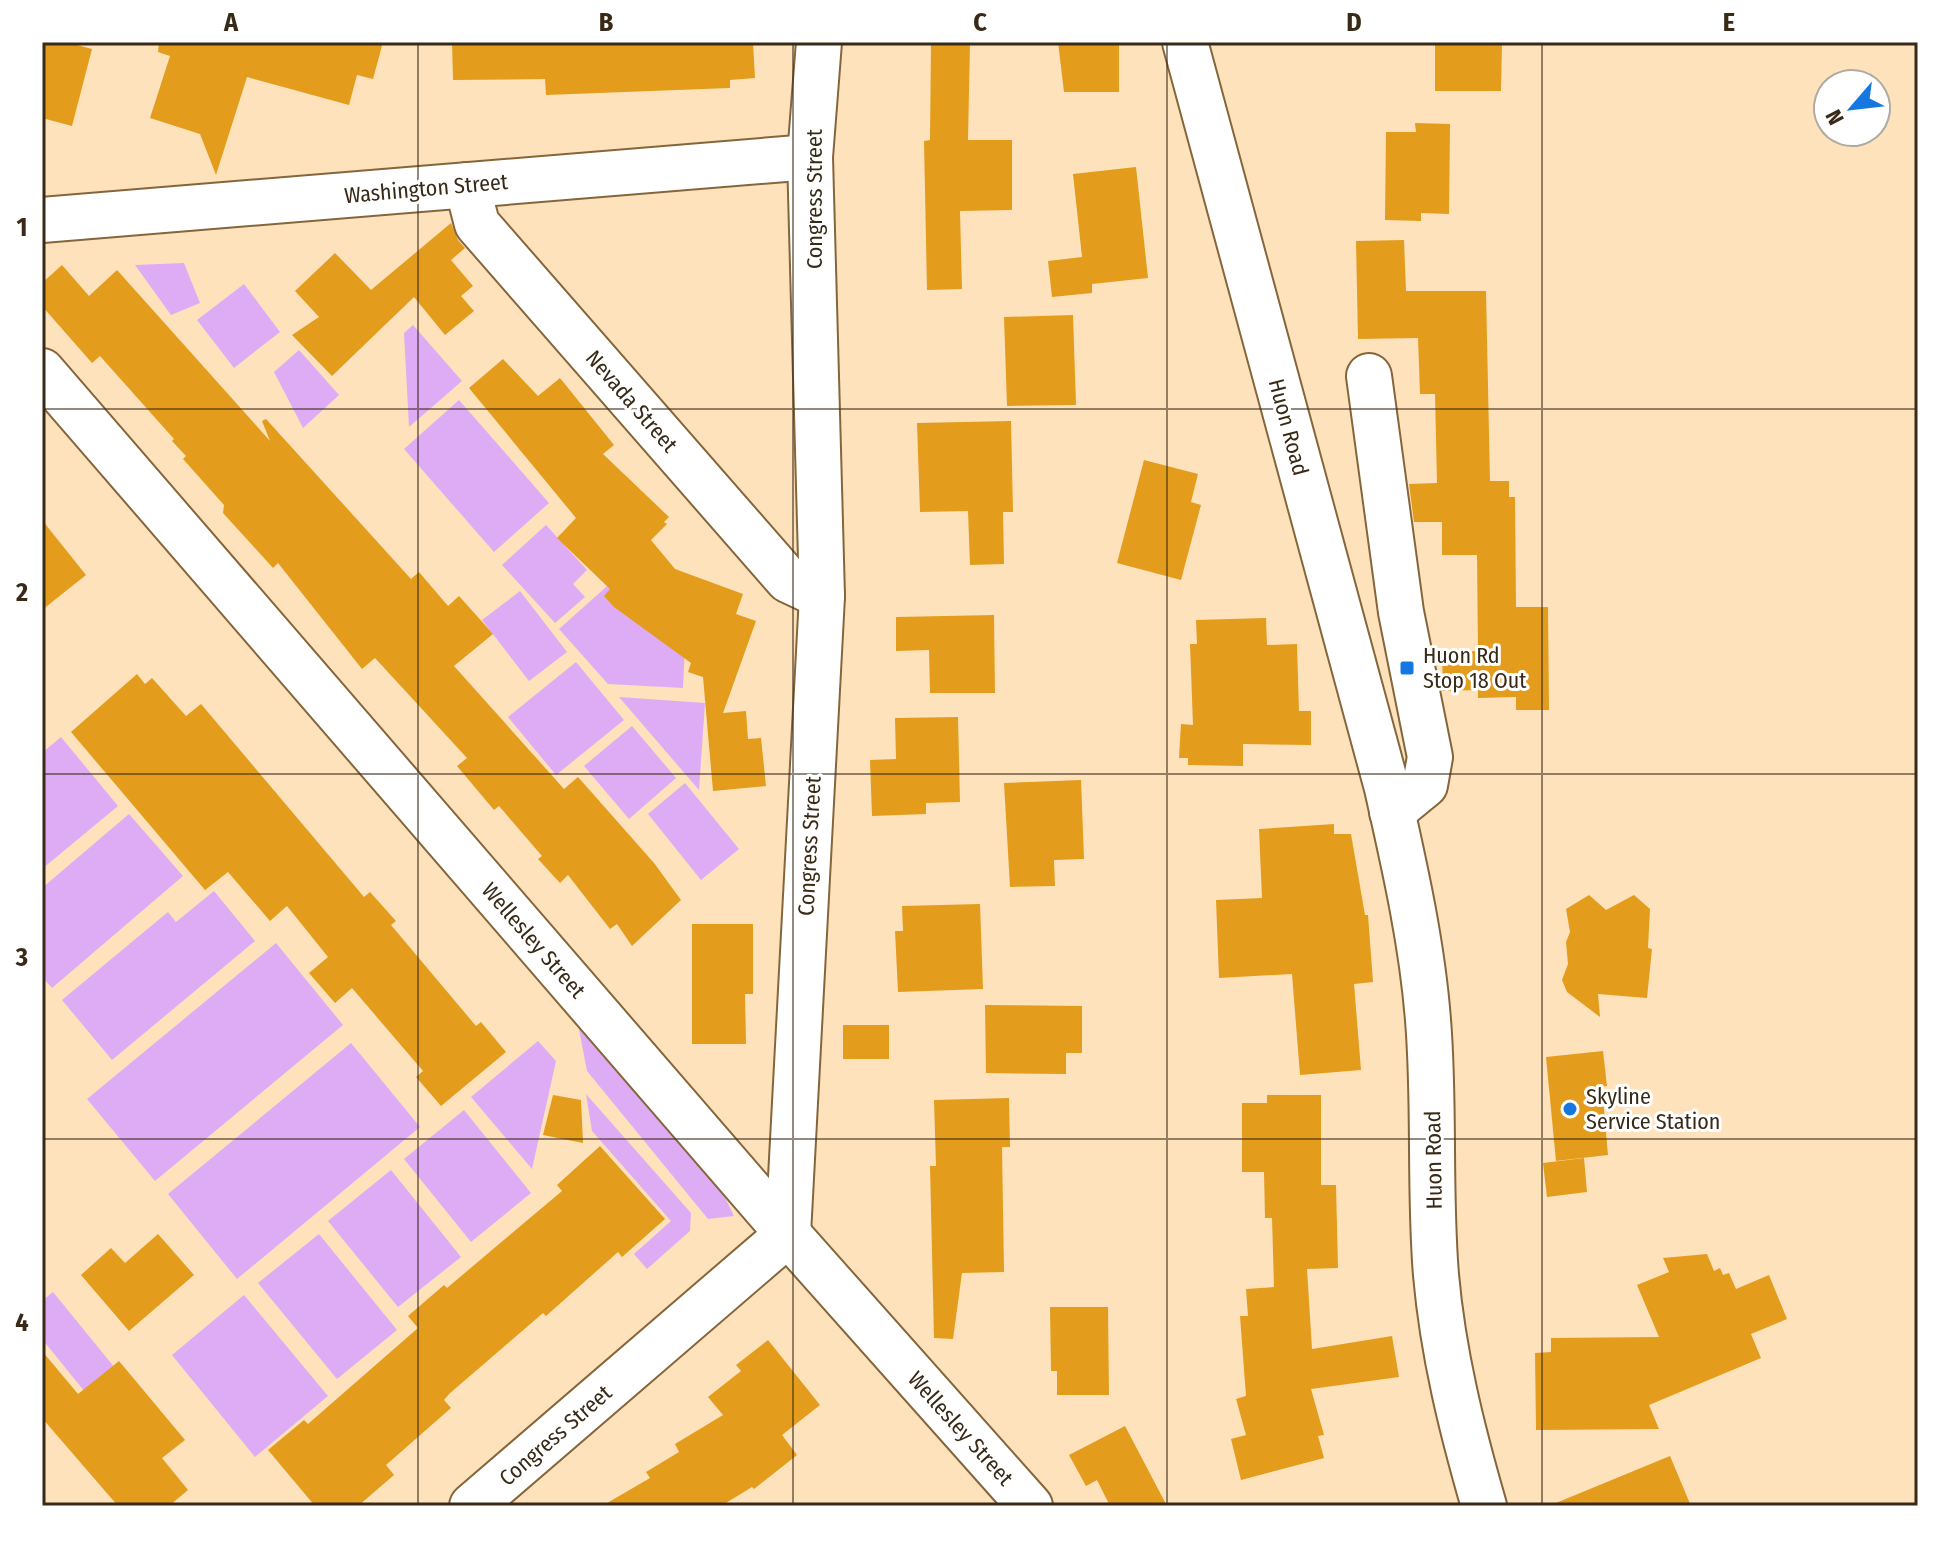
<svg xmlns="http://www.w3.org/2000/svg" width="1960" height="1548" font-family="'Fira Sans Condensed',sans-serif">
  <rect width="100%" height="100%" fill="#fee2bc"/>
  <!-- green -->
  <g fill="#deacf5">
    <polygon points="184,263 200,303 171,315 135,265"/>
    <polygon points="244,284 280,332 234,368 197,320"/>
    <polygon points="413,325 462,381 409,427 404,333"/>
    <polygon points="299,350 339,395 303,428 274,372"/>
    <polygon points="459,400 549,503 494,552 404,449"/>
    <polygon points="546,525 587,570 573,584 585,597 555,623 502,565"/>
    <polygon points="623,572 686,621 683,688 608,684 559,629"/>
    <polygon points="520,591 567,652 529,681 482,620"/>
    <polygon points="576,662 624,720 556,775 508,717"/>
    <polygon points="619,697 705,703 699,790"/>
    <polygon points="632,726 676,778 629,819 584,766"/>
    <polygon points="61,737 118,806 42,869 42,753"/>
    <polygon points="685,783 739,849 701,880 648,814"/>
    <polygon points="129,814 183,876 52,988 42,977 42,888"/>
    <polygon points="214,891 255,941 112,1060 62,1000 168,912 176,922"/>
    <polygon points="276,943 343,1025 155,1181 87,1099"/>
    <polygon points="577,1019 716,1179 734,1216 708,1219 587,1071"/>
    <polygon points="538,1041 556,1061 532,1169 471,1097"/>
    <polygon points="351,1043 420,1127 237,1279 168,1194"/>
    <polygon points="586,1094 691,1213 690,1231 647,1269 634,1254 671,1221 592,1131"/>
    <polygon points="464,1110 531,1193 471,1242 404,1159"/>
    <polygon points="391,1170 461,1257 398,1307 328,1221"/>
    <polygon points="319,1234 397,1330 337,1379 258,1283"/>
    <polygon points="53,1292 115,1368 85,1392 42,1339 42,1301"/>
    <polygon points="244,1295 328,1396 255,1457 172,1355"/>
  </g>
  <!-- building -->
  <g fill="#e49c1c">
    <polygon points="42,42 66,42 92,49 72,126 42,118"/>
    <polygon points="159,42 383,42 373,79 357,75 349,105 247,77 216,175 200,134 150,118 170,56 158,52"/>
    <polygon points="452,42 753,42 755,78 730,80 730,88 546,95 545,79 453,80"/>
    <polygon points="931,42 970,42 968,140 1012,140 1012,210 960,211 962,289 927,290 924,141 930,140"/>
    <polygon points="1058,42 1119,42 1119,92 1064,92"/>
    <polygon points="1435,42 1502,42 1501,91 1435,91"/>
    <polygon points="1415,123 1450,124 1449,214 1421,213 1421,221 1385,220 1386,132 1416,132"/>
    <polygon points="1136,167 1148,278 1092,284 1092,293 1052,297 1048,261 1082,257 1073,174"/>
    <polygon points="451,223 458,240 465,248 451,260 473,286 461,296 474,311 445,335 414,297 332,376 292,335 319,317 295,291 335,253 371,290"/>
    <polygon points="1404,240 1406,291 1486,291 1490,481 1509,481 1509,497 1515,497 1516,607 1548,607 1549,710 1516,710 1516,697 1478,698 1478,690 1443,691 1442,652 1478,651 1477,555 1442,555 1442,522 1414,522 1409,484 1437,483 1435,394 1420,394 1418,338 1358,339 1356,241"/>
    <polygon points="62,265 89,296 117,270 270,441 262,421 266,419 411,579 419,572 448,606 459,596 493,634 454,666 564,789 578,777 654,863 681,900 632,946 617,924 610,929 568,875 560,883 538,859 542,856 499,806 494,810 457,766 467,758 375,658 362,669 278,563 273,568 223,513 224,505 183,459 186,456 172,441 174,439 100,356 92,363 42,306 42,283"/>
    <polygon points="1073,315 1076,405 1007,406 1004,317"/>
    <polygon points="503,359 538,396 560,378 614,445 603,454 669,517 664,522 667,524 651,540 675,569 743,594 736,614 756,621 723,713 746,711 748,739 761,738 766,786 713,791 703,677 688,672 691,663 614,607 604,596 610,589 557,538 576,518 469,388"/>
    <polygon points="1011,421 1013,512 1003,512 1004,564 970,565 968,511 920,512 917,423"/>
    <polygon points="1144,460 1198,474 1191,502 1201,505 1181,580 1117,563"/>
    <polygon points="42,520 86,575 42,610"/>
    <polygon points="994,615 995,693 930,693 929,650 896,651 896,617"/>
    <polygon points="1266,618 1267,645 1297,644 1299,711 1311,711 1311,745 1243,744 1243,766 1188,765 1188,758 1179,758 1181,724 1193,725 1190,644 1197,644 1196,620"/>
    <polygon points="137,674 145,684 152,678 186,716 201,704 364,897 370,892 396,921 391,925 476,1026 481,1022 506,1052 441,1106 416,1077 423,1071 352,988 335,1003 309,973 328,957 287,906 270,921 228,872 205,890 71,732"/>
    <polygon points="958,717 960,802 926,803 926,814 872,816 870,760 896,759 895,718"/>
    <polygon points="1081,780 1084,859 1054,860 1055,886 1010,887 1004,783"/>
    <polygon points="1334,824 1334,834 1351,834 1365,915 1368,915 1373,982 1354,984 1361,1070 1300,1075 1292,974 1219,978 1216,900 1262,898 1259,829"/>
    <polygon points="1589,895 1606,910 1634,895 1650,909 1648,948 1652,949 1647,998 1598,994 1600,1017 1567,992 1562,980 1568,964 1566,942 1570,932 1566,909"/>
    <polygon points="980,904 983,989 898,992 895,931 903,931 902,906"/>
    <polygon points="692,924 753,924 753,994 745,994 746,1044 692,1044"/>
    <polygon points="985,1005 1082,1006 1082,1053 1066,1053 1066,1074 986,1073"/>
    <rect x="843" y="1025" width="46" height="34"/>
    <polygon points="1603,1051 1607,1086 1602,1087 1608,1155 1556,1161 1546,1057"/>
    <polygon points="553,1095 581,1100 583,1143 543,1135"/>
    <polygon points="1267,1095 1321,1095 1321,1185 1336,1185 1338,1268 1307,1269 1312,1349 1392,1336 1399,1377 1311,1389 1324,1435 1318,1436 1324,1458 1241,1480 1231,1439 1246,1435 1236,1399 1246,1396 1240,1316 1248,1316 1246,1289 1274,1287 1272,1218 1265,1218 1264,1172 1242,1172 1242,1103 1267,1103"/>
    <polygon points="1009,1098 1010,1147 1002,1147 1004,1272 962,1273 953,1339 934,1338 930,1166 936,1166 934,1100"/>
    <polygon points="600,1146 665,1219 622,1257 618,1252 546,1316 543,1313 449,1394 444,1400 451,1408 386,1465 394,1475 358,1506 315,1506 268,1450 304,1420 308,1424 418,1328 408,1316 444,1285 447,1288 562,1191 557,1185"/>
    <polygon points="1584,1158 1587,1192 1547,1197 1543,1163"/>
    <polygon points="158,1234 194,1275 129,1331 81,1275 111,1248 125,1263"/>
    <polygon points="1707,1254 1714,1271 1720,1268 1723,1275 1729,1273 1736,1289 1769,1275 1787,1319 1751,1334 1761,1358 1649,1405 1659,1429 1536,1430 1535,1353 1551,1352 1551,1338 1659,1337 1637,1285 1669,1272 1663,1258"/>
    <polygon points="1050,1307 1108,1307 1109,1395 1057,1395 1057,1371 1051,1371"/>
    <polygon points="768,1340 820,1405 782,1435 797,1455 754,1489 752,1487 721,1506 602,1506 650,1478 646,1472 679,1452 675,1444 723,1415 708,1397 741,1371 736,1365"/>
    <polygon points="42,1351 78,1394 119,1361 185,1440 162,1458 188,1490 169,1506 118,1506 42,1418"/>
    <polygon points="1125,1426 1167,1506 1110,1506 1097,1480 1086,1486 1069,1455"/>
    <polygon points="1670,1456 1691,1506 1551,1506 1551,1505"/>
  </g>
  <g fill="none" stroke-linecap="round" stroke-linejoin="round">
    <defs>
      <g id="minor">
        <polyline points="467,185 477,224 788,580 822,596"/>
        <polyline points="42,220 810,157"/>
        <polyline points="42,371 788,1234 1030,1506"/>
        <polyline points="1369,376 1401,612 1430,757 1425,785 1392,812"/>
        <polyline points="472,1506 788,1234 822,596 810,157 819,42"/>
      </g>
      <path id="major" d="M 1185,42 L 1387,788 C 1404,864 1422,942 1428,1020 C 1435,1105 1429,1190 1436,1275 C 1443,1354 1462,1430 1484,1506"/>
    </defs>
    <!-- minor casing -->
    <use href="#minor" stroke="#85663a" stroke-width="48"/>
    <!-- major casing -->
    <use href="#major" stroke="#85663a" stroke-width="48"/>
    <!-- minor -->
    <use href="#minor" stroke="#fff" stroke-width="44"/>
    <!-- major -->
    <use href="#major" stroke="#fff" stroke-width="44"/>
  </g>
  <!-- grid -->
  <path fill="none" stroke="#382a17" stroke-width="2" stroke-opacity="0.55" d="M 418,42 L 418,1506M 793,42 L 793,1506M 1167,42 L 1167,1506M 1542,42 L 1542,1506M 42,409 L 1918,409M 42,774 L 1918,774M 42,1139 L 1918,1139"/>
  <!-- markers -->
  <g fill="#1478e0" stroke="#fff" stroke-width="3">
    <rect x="1399" y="660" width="16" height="16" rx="4"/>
    <circle cx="1570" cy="1109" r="8"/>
  </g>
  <g text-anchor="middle" stroke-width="6" stroke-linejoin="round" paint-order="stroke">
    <!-- street labels -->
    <g font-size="22" fill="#382a17" stroke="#fff">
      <text transform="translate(426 188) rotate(-5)" y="8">Washington Street</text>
      <text transform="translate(814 199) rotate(-90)" y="8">Congress Street</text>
      <text transform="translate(632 401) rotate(49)" y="8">Nevada Street</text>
      <text transform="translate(1289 427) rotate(75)" y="8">Huon Road</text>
      <text transform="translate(809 846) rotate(-87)" y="8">Congress Street</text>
      <text transform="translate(534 940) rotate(49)" y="8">Wellesley Street</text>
      <text transform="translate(1433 1160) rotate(-91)" y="8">Huon Road</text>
      <text transform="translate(961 1428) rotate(48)" y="8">Wellesley Street</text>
      <text transform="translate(555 1435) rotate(-41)" y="8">Congress Street</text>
    </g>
    <!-- poi labels -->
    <g font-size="22" fill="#382a17" stroke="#fff" text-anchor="start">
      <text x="1423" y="663">Huon Rd<tspan x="1423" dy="25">Stop 18 Out</tspan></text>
      <text x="1586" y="1104">Skyline<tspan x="1586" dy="25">Service Station</tspan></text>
    </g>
  </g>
  <!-- border -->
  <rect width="1960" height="1548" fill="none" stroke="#ffffff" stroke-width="88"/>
  <!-- north arrow -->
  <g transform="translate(1852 108) rotate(242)"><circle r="38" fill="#ffffff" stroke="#afaaa2" stroke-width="2"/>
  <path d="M0-6L14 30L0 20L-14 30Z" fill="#1478e0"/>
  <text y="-12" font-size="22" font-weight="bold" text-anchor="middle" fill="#382a17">N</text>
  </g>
  <rect x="44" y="44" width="1872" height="1460" fill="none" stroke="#382a17" stroke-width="3"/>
  <g font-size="26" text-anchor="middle" font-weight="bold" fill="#382a17">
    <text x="231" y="31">A</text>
    <text x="606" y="31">B</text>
    <text x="980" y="31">C</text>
    <text x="1354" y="31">D</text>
    <text x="1729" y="31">E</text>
    <text x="22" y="236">1</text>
    <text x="22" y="601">2</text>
    <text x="22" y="966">3</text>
    <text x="22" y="1331">4</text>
  </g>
</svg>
